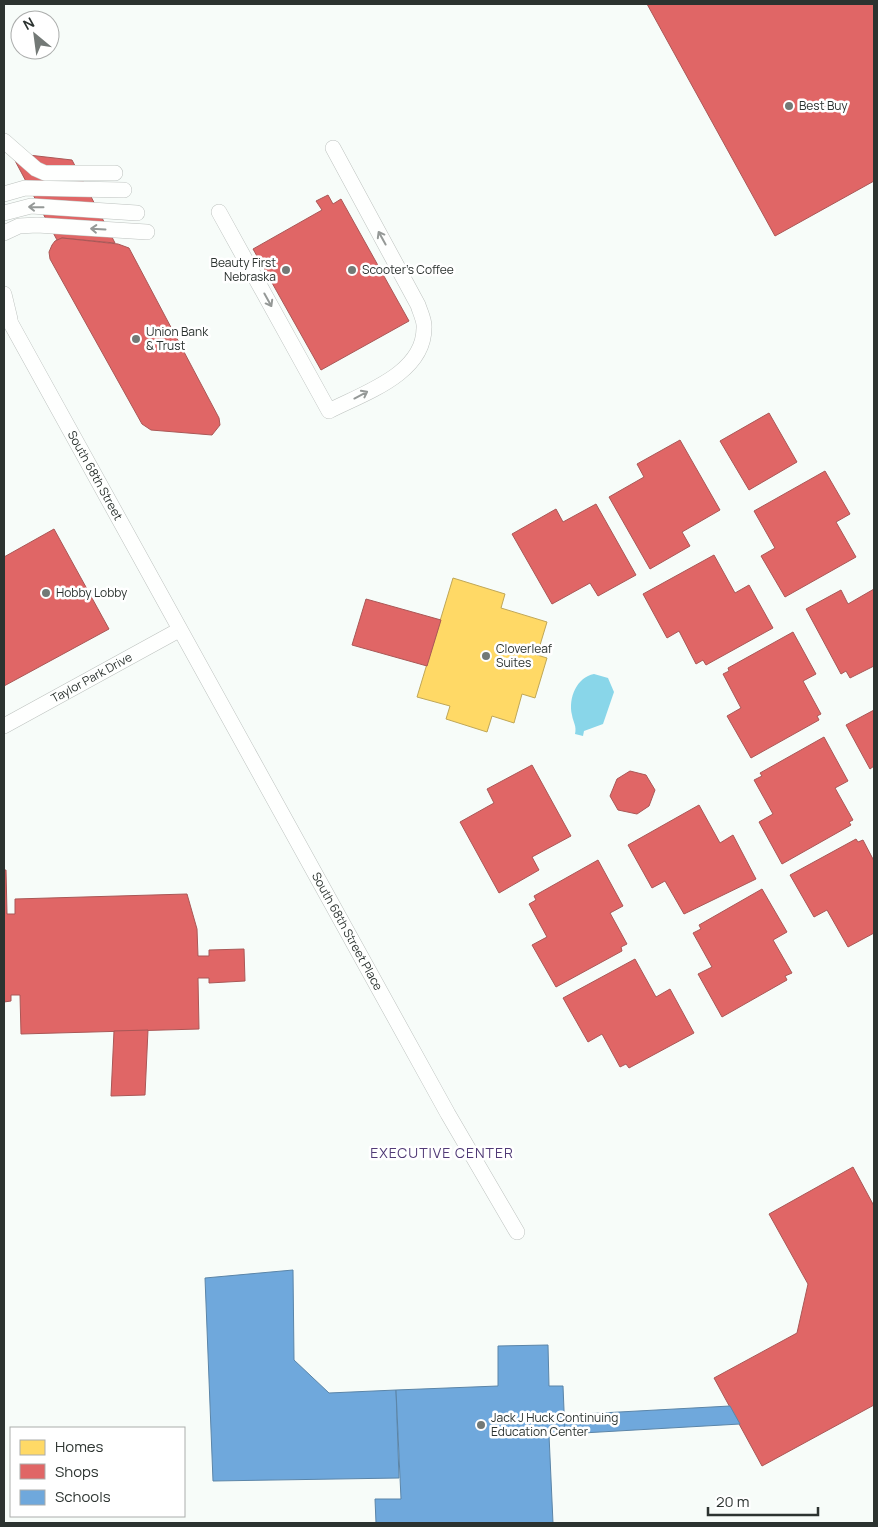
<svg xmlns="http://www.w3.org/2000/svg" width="878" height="1527" font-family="Manrope,sans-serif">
  <rect width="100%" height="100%" fill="#f7fcf9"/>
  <!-- water -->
  <path fill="#89d6e9" d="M 594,674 L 608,678 L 614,692 L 603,724 L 584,731 L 583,736 L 575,734 C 577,726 573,722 572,715 C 568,698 577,677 594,674 Z"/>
  <!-- homes -->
  <polygon fill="#ffd966" stroke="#c0a756" points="453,578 505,594 501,608 547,622 537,655 547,658 535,698 522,694 514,723 492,716 487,732 446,719 450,706 417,697"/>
  <!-- shops -->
  <g fill="#e06666" stroke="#aa5756">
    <polygon points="647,4 874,4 874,181 775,236"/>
    <polygon points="11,153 72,160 115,243 62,238 57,240"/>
    <polygon points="328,195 333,204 341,199 409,321 321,370 253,249 322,210 316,201"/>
    <polygon points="62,238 118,244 129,248 219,418 220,425 212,435 151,430 142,424 50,259 49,252 52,245 55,241"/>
    <polygon points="769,413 797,462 749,490 720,441"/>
    <polygon points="680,440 720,510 682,532 690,546 650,569 609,497 644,477 637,464"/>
    <polygon points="825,471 850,514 836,522 856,557 785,597 761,556 775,548 754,511"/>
    <polygon points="596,504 636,575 598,596 590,583 552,604 512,534 556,509 563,522"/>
    <polygon points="54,529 109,629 4,686 4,557"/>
    <polygon points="714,555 735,593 749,585 773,628 706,665 703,660 696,664 679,631 667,638 643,594"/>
    <polygon points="874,589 874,666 850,678 846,671 841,674 806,609 841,590 848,604"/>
    <polygon points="366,599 441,620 427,666 352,645"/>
    <polygon points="793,632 816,674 803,681 821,714 817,716 819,720 751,758 727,716 741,708 723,674 729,671 728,668"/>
    <polygon points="874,710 874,766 870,769 846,725"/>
    <polygon points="824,737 848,781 835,788 853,820 849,822 851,825 782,864 759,822 773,814 754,780 762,776 760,773"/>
    <polygon points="532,765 571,836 532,857 539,870 499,893 460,822 494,803 487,789"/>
    <polygon points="630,771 646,775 655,790 649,806 637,814 618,810 610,796 617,779"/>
    <polygon points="699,805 720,843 733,835 756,879 684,914 665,881 652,888 628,845"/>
    <polygon points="856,839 858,842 863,840 874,861 874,933 848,947 827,910 814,917 790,875"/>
    <polygon points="598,860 623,906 610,913 627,944 621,947 622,951 556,987 532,945 547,937 529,904 536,900 534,896"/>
    <polygon points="4,870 6,870 7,914 15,914 15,899 187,894 197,929 198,956 209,956 209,950 244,949 245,981 209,983 209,978 198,978 199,1029 21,1034 20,995 11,995 11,1001 4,1002"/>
    <polygon points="762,889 787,932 773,940 792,973 785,976 787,980 722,1017 698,974 712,967 693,933 701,929 699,925"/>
    <polygon points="635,959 656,997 670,989 694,1033 629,1068 626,1064 620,1067 602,1034 588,1042 563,998"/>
    <polygon points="148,1030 145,1095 111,1096 114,1031"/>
    <polygon points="853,1167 874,1206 874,1405 762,1466 714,1378 797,1333 808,1284 769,1214"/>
  </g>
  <!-- schools -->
  <g fill="#6fa8dc" stroke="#5b85a8">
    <polygon points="293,1270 294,1360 329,1393 396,1390 399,1478 213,1481 205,1278"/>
    <polygon points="548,1345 549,1386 563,1386 565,1434 549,1435 553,1523 376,1523 375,1499 401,1499 396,1390 498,1386 498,1346"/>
    <polygon points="730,1406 740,1424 565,1434 564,1415"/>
  </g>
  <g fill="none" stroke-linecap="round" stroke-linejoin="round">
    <defs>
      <g id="service">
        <polyline points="4,141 36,169 45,173 115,173"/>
        <polyline points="4,194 25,188 124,190"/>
        <path d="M 219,212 L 329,411 C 364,393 424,374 424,328 C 425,321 420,312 418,305 L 333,148"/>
        <polyline points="4,213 31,206 137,213"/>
        <polyline points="4,233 19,226 37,225 147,232"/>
        <polyline points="4,294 10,319"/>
        <path id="s1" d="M 4,311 L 448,1114 L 517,1232"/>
        <path id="s2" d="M 4,726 L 179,630"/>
      </g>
    </defs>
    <!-- service casing -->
    <use href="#service" stroke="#bdc2bf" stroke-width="16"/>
    <!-- service -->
    <use href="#service" stroke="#fefffe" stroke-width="15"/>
  </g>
  <!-- one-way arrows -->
  <defs><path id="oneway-shaft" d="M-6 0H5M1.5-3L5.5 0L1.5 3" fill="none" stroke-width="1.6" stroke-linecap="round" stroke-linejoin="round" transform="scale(1.25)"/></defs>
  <g stroke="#959997">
    <use href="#oneway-shaft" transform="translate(36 207) rotate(-179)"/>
    <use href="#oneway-shaft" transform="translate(98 229) rotate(-177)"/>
    <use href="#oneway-shaft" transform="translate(382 238) rotate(-119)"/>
    <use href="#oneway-shaft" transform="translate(268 300) rotate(61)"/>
    <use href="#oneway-shaft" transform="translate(361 395) rotate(-28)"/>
  </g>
  <!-- markers -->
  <g fill="#737976" stroke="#fff" stroke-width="2">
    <circle cx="789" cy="106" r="5"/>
    <circle cx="286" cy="270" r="5"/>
    <circle cx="352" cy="270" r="5"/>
    <circle cx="136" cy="339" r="5"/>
    <circle cx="46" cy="593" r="5"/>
    <circle cx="486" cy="656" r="5"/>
    <circle cx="481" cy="1425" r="5"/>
  </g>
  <g text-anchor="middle" stroke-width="5" stroke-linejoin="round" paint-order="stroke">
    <!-- poi labels -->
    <g font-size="12" fill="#2c3330" stroke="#fff" text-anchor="start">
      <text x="799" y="110">Best Buy</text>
      <text x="276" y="267" text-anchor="end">Beauty First<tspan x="276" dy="14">Nebraska</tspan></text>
      <text x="362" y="274">Scooter's Coffee</text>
      <text x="146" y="336">Union Bank<tspan x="146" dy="14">&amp; Trust</tspan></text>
      <text x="56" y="597">Hobby Lobby</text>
      <text x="496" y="653">Cloverleaf<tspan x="496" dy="14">Suites</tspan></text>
      <text x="491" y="1422">Jack J Huck Continuing<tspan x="491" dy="14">Education Center</tspan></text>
    </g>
    <!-- street labels -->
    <g font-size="12" fill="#2c3330" stroke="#fff">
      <text dy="4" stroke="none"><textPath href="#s1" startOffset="188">South 68th Street</textPath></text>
      <text dy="4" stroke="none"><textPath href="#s2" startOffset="100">Taylor Park Drive</textPath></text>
      <text dy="4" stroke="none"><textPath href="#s1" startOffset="709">South 68th Street Place</textPath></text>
    </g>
    <!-- neighbourhood labels -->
    <g font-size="14" letter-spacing="1" fill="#503a76" stroke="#fff">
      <text x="442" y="1158">EXECUTIVE CENTER</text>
    </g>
  </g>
  <!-- border -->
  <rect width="878" height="1527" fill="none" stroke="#2c3330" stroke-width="10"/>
  <!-- legend -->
  <rect x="10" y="1427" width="175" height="90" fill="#ffffff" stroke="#abadac"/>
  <rect x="20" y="1440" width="25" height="15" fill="#ffd966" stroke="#abadac"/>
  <text x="55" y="1452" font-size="15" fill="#2c3330">Homes</text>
  <rect x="20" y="1464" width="25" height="15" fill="#e06666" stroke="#abadac"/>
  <text x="55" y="1477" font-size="15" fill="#2c3330">Shops</text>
  <rect x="20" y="1490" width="25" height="15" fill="#6fa8dc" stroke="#abadac"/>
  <text x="55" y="1502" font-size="15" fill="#2c3330">Schools</text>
  <!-- north arrow -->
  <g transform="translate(35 35) rotate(331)"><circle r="24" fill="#ffffff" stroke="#abadac"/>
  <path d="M0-4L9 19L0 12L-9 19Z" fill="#737976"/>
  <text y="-8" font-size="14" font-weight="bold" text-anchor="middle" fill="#2c3330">N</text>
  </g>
  <!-- scale -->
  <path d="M708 1507v8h110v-8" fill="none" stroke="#2c3330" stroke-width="2.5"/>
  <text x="716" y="1507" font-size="15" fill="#2c3330" stroke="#ffffff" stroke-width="4" paint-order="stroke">20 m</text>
</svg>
